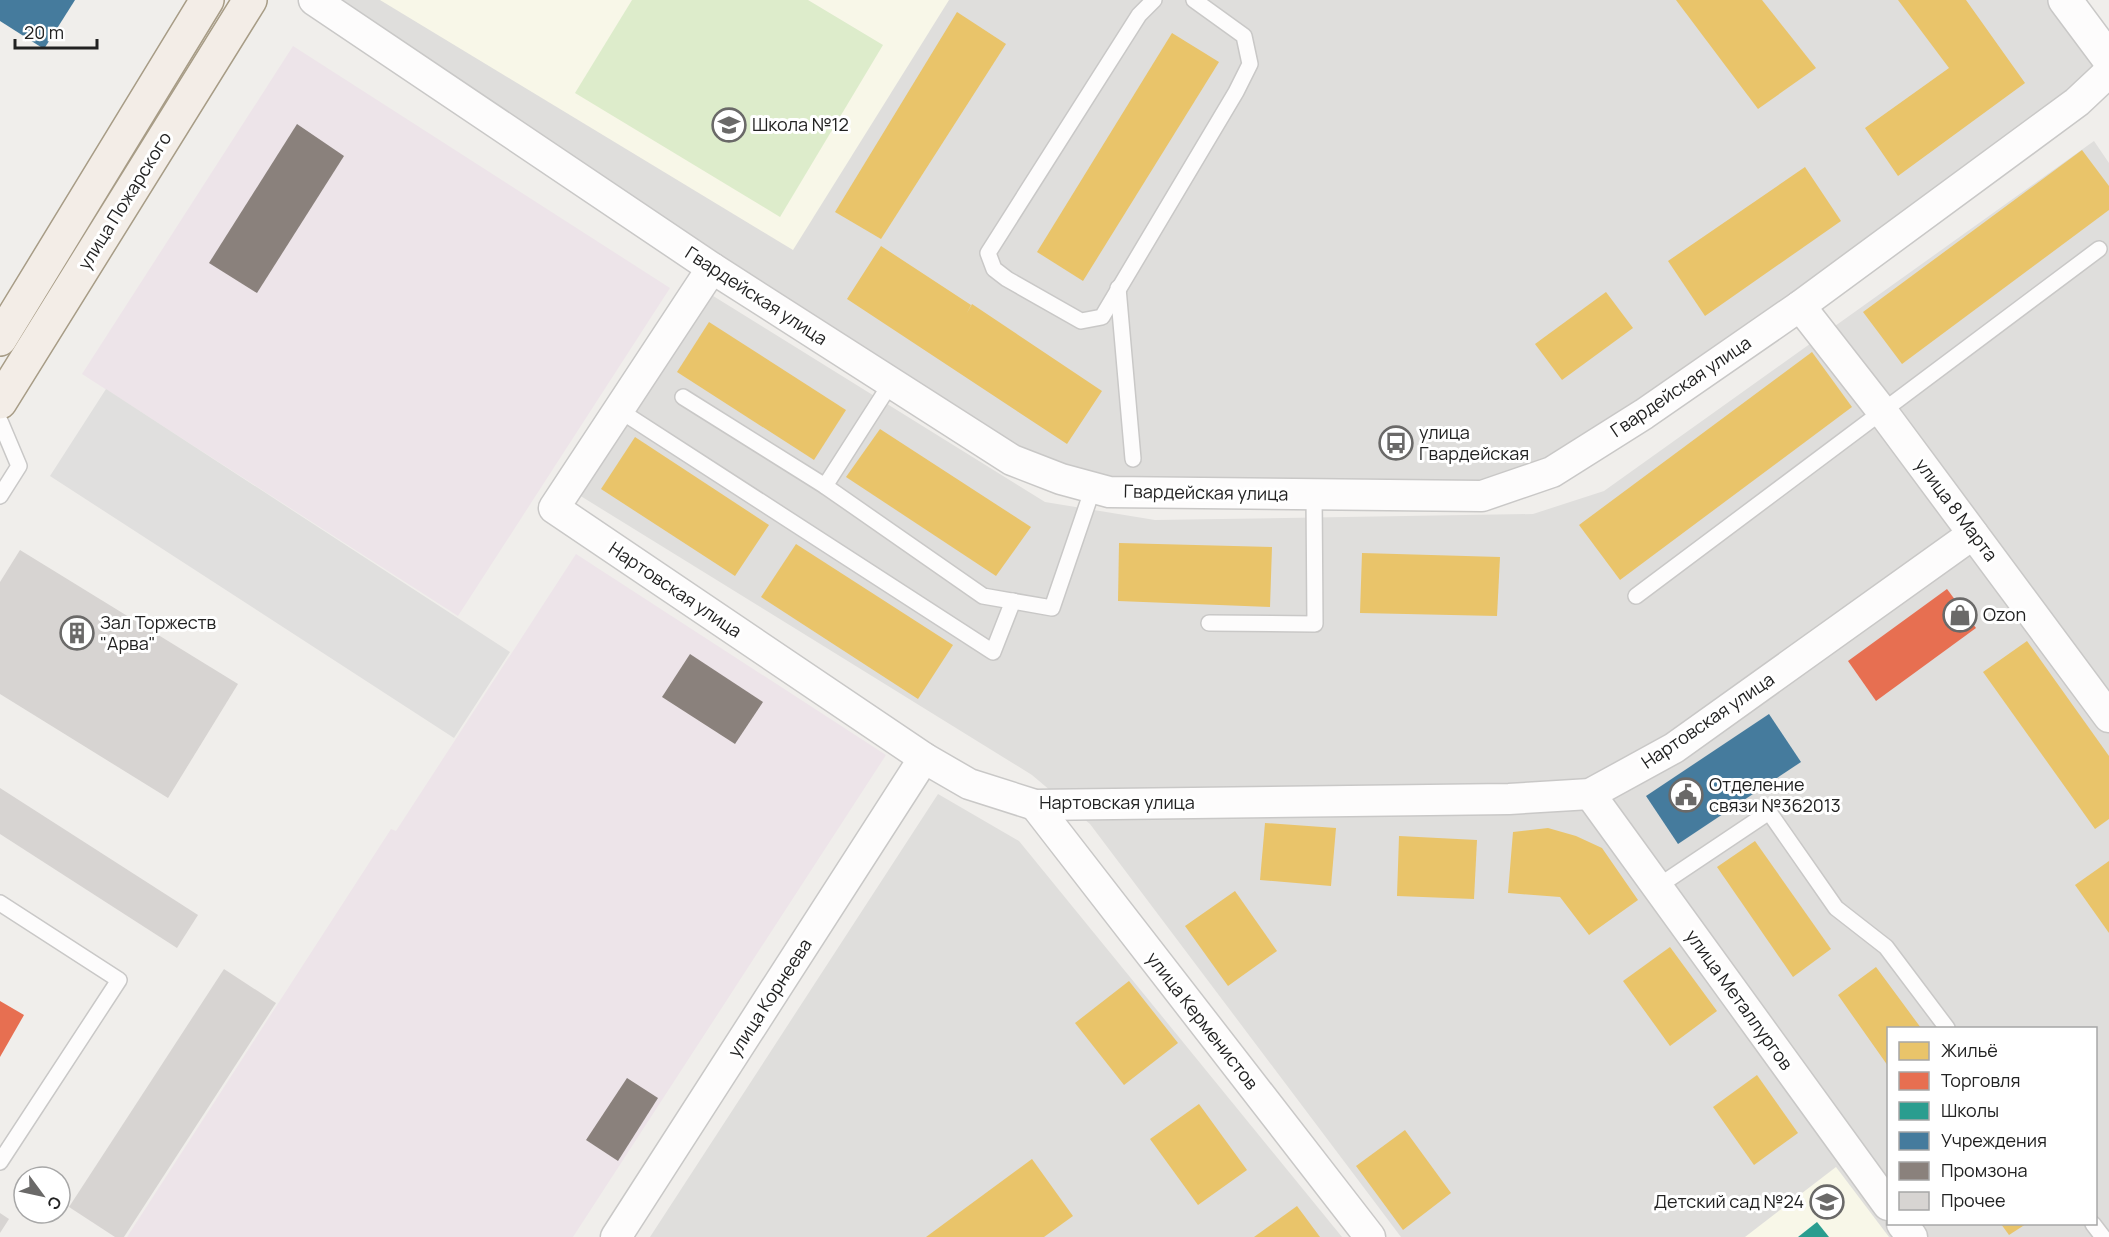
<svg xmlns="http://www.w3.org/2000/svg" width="2109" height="1237" font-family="Manrope,sans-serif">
  <rect width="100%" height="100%" fill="#f0eeeb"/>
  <!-- residential -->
  <g fill="#dfdedc" fill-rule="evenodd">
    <polygon points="314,0 2065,0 2109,59 1644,414 1482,496 1061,479"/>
    <path d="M 2094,141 L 2109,163 L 2109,1237 L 1401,1237 L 1090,824 L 1032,775 L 579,495 L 710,294 L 1045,502 L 1155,520 L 1533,514 L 1604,491 ZM 1888,1028 L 2096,1028 L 2096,1224 L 1888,1224 Z"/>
    <polygon points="938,794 1019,841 1342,1237 650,1237"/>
  </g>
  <!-- industrial -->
  <g fill="#ede4e9">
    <polygon points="293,46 670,288 458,616 82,374"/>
    <polygon points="576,554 886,755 573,1237 127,1237 391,829 396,831"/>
  </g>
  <!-- education -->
  <g fill="#f8f7e8">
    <polygon points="380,0 949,0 793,250"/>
    <polygon points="1836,1167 1889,1237 1745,1237"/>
  </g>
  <!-- grass -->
  <polygon fill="#ddeccb" points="632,0 808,0 883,45 780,217 575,93"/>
  <!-- parking -->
  <polygon fill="#e0dfde" points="106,389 510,652 454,738 50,476"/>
  <!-- homes -->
  <g fill="#e9c46a">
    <polygon points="1676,0 1762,0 1816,68 1758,109"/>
    <polygon points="1898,0 1966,0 2025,83 1898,176 1865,128 1949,68"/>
    <polygon points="957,12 1006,44 881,239 835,212"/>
    <polygon points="1172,33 1219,62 1083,281 1037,252"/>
    <polygon points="2082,150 2109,186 2109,210 1902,364 1863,312"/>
    <polygon points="1805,167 1841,221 1705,316 1668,261"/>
    <polygon points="881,246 971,305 967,313 972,304 1102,391 1067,444 847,299"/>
    <polygon points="1606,292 1633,328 1562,380 1535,344"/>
    <polygon points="709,322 846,410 814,460 677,372"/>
    <polygon points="1812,352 1852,407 1620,580 1579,525"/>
    <polygon points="880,429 1031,527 996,576 846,477"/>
    <polygon points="635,437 769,525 735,576 601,489"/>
    <polygon points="1119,543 1272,547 1270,607 1118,601"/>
    <polygon points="796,544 953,645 918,699 761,597"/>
    <polygon points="1362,553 1500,557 1497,616 1360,613"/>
    <polygon points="2027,641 2109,756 2109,819 2095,829 1983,672"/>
    <polygon points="1265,823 1336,828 1331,886 1260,880"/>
    <polygon points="1548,828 1576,836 1602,848 1638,900 1589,935 1560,897 1508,893 1513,832"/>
    <polygon points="1399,836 1477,840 1474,899 1397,896"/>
    <polygon points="1755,841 1831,949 1793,977 1717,867"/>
    <polygon points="2109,861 2109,933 2075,885"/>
    <polygon points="1235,891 1277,951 1228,986 1185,926"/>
    <polygon points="1670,947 1717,1011 1670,1046 1623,981"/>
    <polygon points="1876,967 1921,1028 1888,1028 1888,1066 1838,995"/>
    <polygon points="1129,981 1178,1043 1124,1085 1075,1023"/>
    <polygon points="1757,1075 1798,1133 1754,1165 1713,1107"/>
    <polygon points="1199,1104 1247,1170 1198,1205 1150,1139"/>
    <polygon points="1405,1130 1451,1193 1403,1230 1356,1166"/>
    <polygon points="1032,1159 1073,1216 1044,1237 926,1237"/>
    <polygon points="1297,1206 1320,1237 1254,1237"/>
    <polygon points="2001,1224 2026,1224 2009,1235"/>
  </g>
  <!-- shops -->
  <g fill="#e76f51">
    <polygon points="1947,589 1976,628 1876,701 1848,661"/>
    <polygon points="0,1001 24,1015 0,1057"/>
  </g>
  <!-- schools -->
  <polygon fill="#2a9d8f" points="1817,1222 1829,1237 1798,1237"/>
  <!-- public -->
  <g fill="#457b9d">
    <polygon points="0,0 75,0 44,49 0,21"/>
    <polygon points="1769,714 1801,762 1678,844 1646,796"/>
  </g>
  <!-- industry -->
  <g fill="#8a817c">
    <polygon points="297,124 344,156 257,293 209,263"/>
    <polygon points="690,654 763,702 735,744 662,697"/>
    <polygon points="627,1078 658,1098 618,1161 586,1140"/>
  </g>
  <!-- building -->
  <g fill="#d7d4d2">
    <polygon points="20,550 238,684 168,798 0,694 0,582"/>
    <polygon points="0,788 198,915 177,948 0,834"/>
    <polygon points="224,969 276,1003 124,1237 115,1237 69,1207"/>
    <polygon points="0,1213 9,1219 0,1233"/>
  </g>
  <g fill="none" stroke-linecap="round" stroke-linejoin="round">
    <defs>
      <g id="service">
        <polyline points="1154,0 1139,15 988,253 994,269 1007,279 1081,321 1102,317 1236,92 1250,64 1244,36 1194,0"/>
        <polyline points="1118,288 1133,459"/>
        <polyline points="683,397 825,486 891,383"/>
        <polyline points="619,410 993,652 1013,601"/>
        <polyline points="0,421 19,466 0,496"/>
        <polyline points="825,486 983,596 1052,608 1093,488"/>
        <polyline points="1636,596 2099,249"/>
        <polyline points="1209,623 1315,624 1314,494"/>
        <polyline points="1657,887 1769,812 1836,908 1886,947 1947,1028"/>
        <polyline points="0,903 119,980 0,1162"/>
        <polyline points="2093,1224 2103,1237"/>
      </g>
      <g id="minor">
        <polyline points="314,0 712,268 1012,460 1061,479 1109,492 1482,496 1552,472 1644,414 1800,306 2077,102 2109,72"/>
        <polyline points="712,268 554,508 924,758 969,784 1035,805 1509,799 1590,794 1674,748 1973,534"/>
        <polyline points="1800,306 1882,411 2109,717"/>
        <polyline points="1590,794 1888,1205"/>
        <polyline points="1035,805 1370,1237"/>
        <polyline points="1902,1224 1912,1237"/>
        <polyline points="616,1237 924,758"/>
      </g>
      <polyline id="tertiary" points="2065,0 2109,59"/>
      <g id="primary">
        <polyline points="0,339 207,0"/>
        <polyline points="0,402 250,0"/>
      </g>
    </defs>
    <!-- service casing -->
    <use href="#service" stroke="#c9c8c7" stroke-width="18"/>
    <!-- minor casing -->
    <use href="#minor" stroke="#c9c8c7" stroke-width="33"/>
    <!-- tertiary casing -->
    <use href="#tertiary" stroke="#c9c8c7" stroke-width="36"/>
    <!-- primary casing -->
    <use href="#primary" stroke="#a79c86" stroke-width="36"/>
    <!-- service -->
    <use href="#service" stroke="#fdfcfc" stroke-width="15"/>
    <!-- minor -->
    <use href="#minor" stroke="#fdfcfc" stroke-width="30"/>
    <!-- tertiary -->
    <use href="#tertiary" stroke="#fdfcfc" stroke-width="33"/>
    <!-- primary -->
    <use href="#primary" stroke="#f3ede7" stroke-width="33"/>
  </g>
  <!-- icons -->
  <defs>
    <symbol id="school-ring" viewBox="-11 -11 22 22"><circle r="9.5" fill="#fff" stroke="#6a6968" stroke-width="1.5"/><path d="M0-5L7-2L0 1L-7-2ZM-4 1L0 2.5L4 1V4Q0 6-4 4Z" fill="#6a6968"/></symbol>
    <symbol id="bus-ring" viewBox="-11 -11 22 22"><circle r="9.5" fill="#fff" stroke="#6a6968" stroke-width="1.5"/><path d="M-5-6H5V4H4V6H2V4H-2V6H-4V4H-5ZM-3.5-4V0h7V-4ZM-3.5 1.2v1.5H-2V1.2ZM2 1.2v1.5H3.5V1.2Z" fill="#6a6968"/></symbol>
    <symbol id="shop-ring" viewBox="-11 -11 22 22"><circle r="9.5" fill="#fff" stroke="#6a6968" stroke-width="1.5"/><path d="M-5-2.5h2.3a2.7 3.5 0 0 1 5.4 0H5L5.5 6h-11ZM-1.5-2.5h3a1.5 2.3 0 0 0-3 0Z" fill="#6a6968"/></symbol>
    <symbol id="building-ring" viewBox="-11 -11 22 22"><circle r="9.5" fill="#fff" stroke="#6a6968" stroke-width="1.5"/><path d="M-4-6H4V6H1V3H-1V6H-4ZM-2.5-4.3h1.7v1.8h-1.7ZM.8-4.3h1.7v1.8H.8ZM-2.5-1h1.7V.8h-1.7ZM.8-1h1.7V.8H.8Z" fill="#6a6968"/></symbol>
    <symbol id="civic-ring" viewBox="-11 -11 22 22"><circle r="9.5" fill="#fff" stroke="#6a6968" stroke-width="1.5"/><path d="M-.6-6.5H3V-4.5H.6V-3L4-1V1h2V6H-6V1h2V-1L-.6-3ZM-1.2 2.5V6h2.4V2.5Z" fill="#6a6968"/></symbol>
  </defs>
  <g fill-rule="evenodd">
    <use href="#school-ring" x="710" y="106" width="38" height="38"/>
    <use href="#bus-ring" x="1377" y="424" width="38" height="38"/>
    <use href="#shop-ring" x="1941" y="596" width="38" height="38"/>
    <use href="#building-ring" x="58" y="614" width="38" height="38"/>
    <use href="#civic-ring" x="1667" y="776" width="38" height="38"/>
    <use href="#school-ring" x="1808" y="1183" width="38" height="38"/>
  </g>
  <g text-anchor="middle" stroke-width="6" stroke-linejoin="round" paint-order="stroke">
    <!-- poi labels -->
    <g font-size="18" fill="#222" stroke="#fff" text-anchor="start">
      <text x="752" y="131">Школа №12</text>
      <text x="1419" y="439">улица<tspan x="1419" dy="21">Гвардейская</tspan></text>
      <text x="1983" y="621">Ozon</text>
      <text x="100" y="629">Зал Торжеств<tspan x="100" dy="21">"Арва"</tspan></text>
      <text x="1709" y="791">Отделение<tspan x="1709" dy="21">связи №362013</tspan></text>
      <text x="1804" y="1208" text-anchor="end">Детский сад №24</text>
    </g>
    <!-- street labels -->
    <g font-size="18" fill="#222" stroke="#fff">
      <text transform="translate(125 201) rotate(-58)" y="6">улица Пожарского</text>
      <text transform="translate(756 296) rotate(33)" y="6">Гвардейская улица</text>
      <text transform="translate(1681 387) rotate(-34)" y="6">Гвардейская улица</text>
      <text transform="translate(1206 493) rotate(1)" y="6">Гвардейская улица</text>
      <text transform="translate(1956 510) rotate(53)" y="6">улица 8 Марта</text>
      <text transform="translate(675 590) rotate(34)" y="6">Нартовская улица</text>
      <text transform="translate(1708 721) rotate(-34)" y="6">Нартовская улица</text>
      <text x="1117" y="809">Нартовская улица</text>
      <text transform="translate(770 998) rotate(-57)" y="6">улица Корнеева</text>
      <text transform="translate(1739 1000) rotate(54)" y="6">улица Металлургов</text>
      <text transform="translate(1202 1021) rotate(52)" y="6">улица Керменистов</text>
    </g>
  </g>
  <!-- legend -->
  <rect x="1887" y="1027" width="210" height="198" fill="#ffffff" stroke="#a7a7a7" stroke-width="1.5"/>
  <rect x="1899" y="1042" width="30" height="18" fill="#e9c46a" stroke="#a7a7a7" stroke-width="1.5"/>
  <text x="1941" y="1057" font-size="18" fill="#222222">Жильё</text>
  <rect x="1899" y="1072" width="30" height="18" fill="#e76f51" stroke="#a7a7a7" stroke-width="1.5"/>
  <text x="1941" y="1087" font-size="18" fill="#222222">Торговля</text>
  <rect x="1899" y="1102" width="30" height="18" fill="#2a9d8f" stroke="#a7a7a7" stroke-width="1.5"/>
  <text x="1941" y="1117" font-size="18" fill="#222222">Школы</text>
  <rect x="1899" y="1132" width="30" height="18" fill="#457b9d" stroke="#a7a7a7" stroke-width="1.5"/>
  <text x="1941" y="1147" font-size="18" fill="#222222">Учреждения</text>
  <rect x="1899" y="1162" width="30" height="18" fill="#8a817c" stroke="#a7a7a7" stroke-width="1.5"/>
  <text x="1941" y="1177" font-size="18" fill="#222222">Промзона</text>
  <rect x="1899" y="1192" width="30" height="18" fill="#d7d4d2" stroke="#a7a7a7" stroke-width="1.5"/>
  <text x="1941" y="1207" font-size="18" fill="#222222">Прочее</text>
  <!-- north arrow -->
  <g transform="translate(42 1195) rotate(123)"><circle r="28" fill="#ffffff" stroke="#a7a7a7" stroke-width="1.5"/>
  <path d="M0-4.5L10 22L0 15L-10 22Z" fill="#6a6968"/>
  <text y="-9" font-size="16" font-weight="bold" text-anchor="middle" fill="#222222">С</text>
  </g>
  <!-- scale -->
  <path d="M15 39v9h82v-9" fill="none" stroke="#222222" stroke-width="3"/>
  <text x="24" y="39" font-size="18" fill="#222222" stroke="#ffffff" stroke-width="4.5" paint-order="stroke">20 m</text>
</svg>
